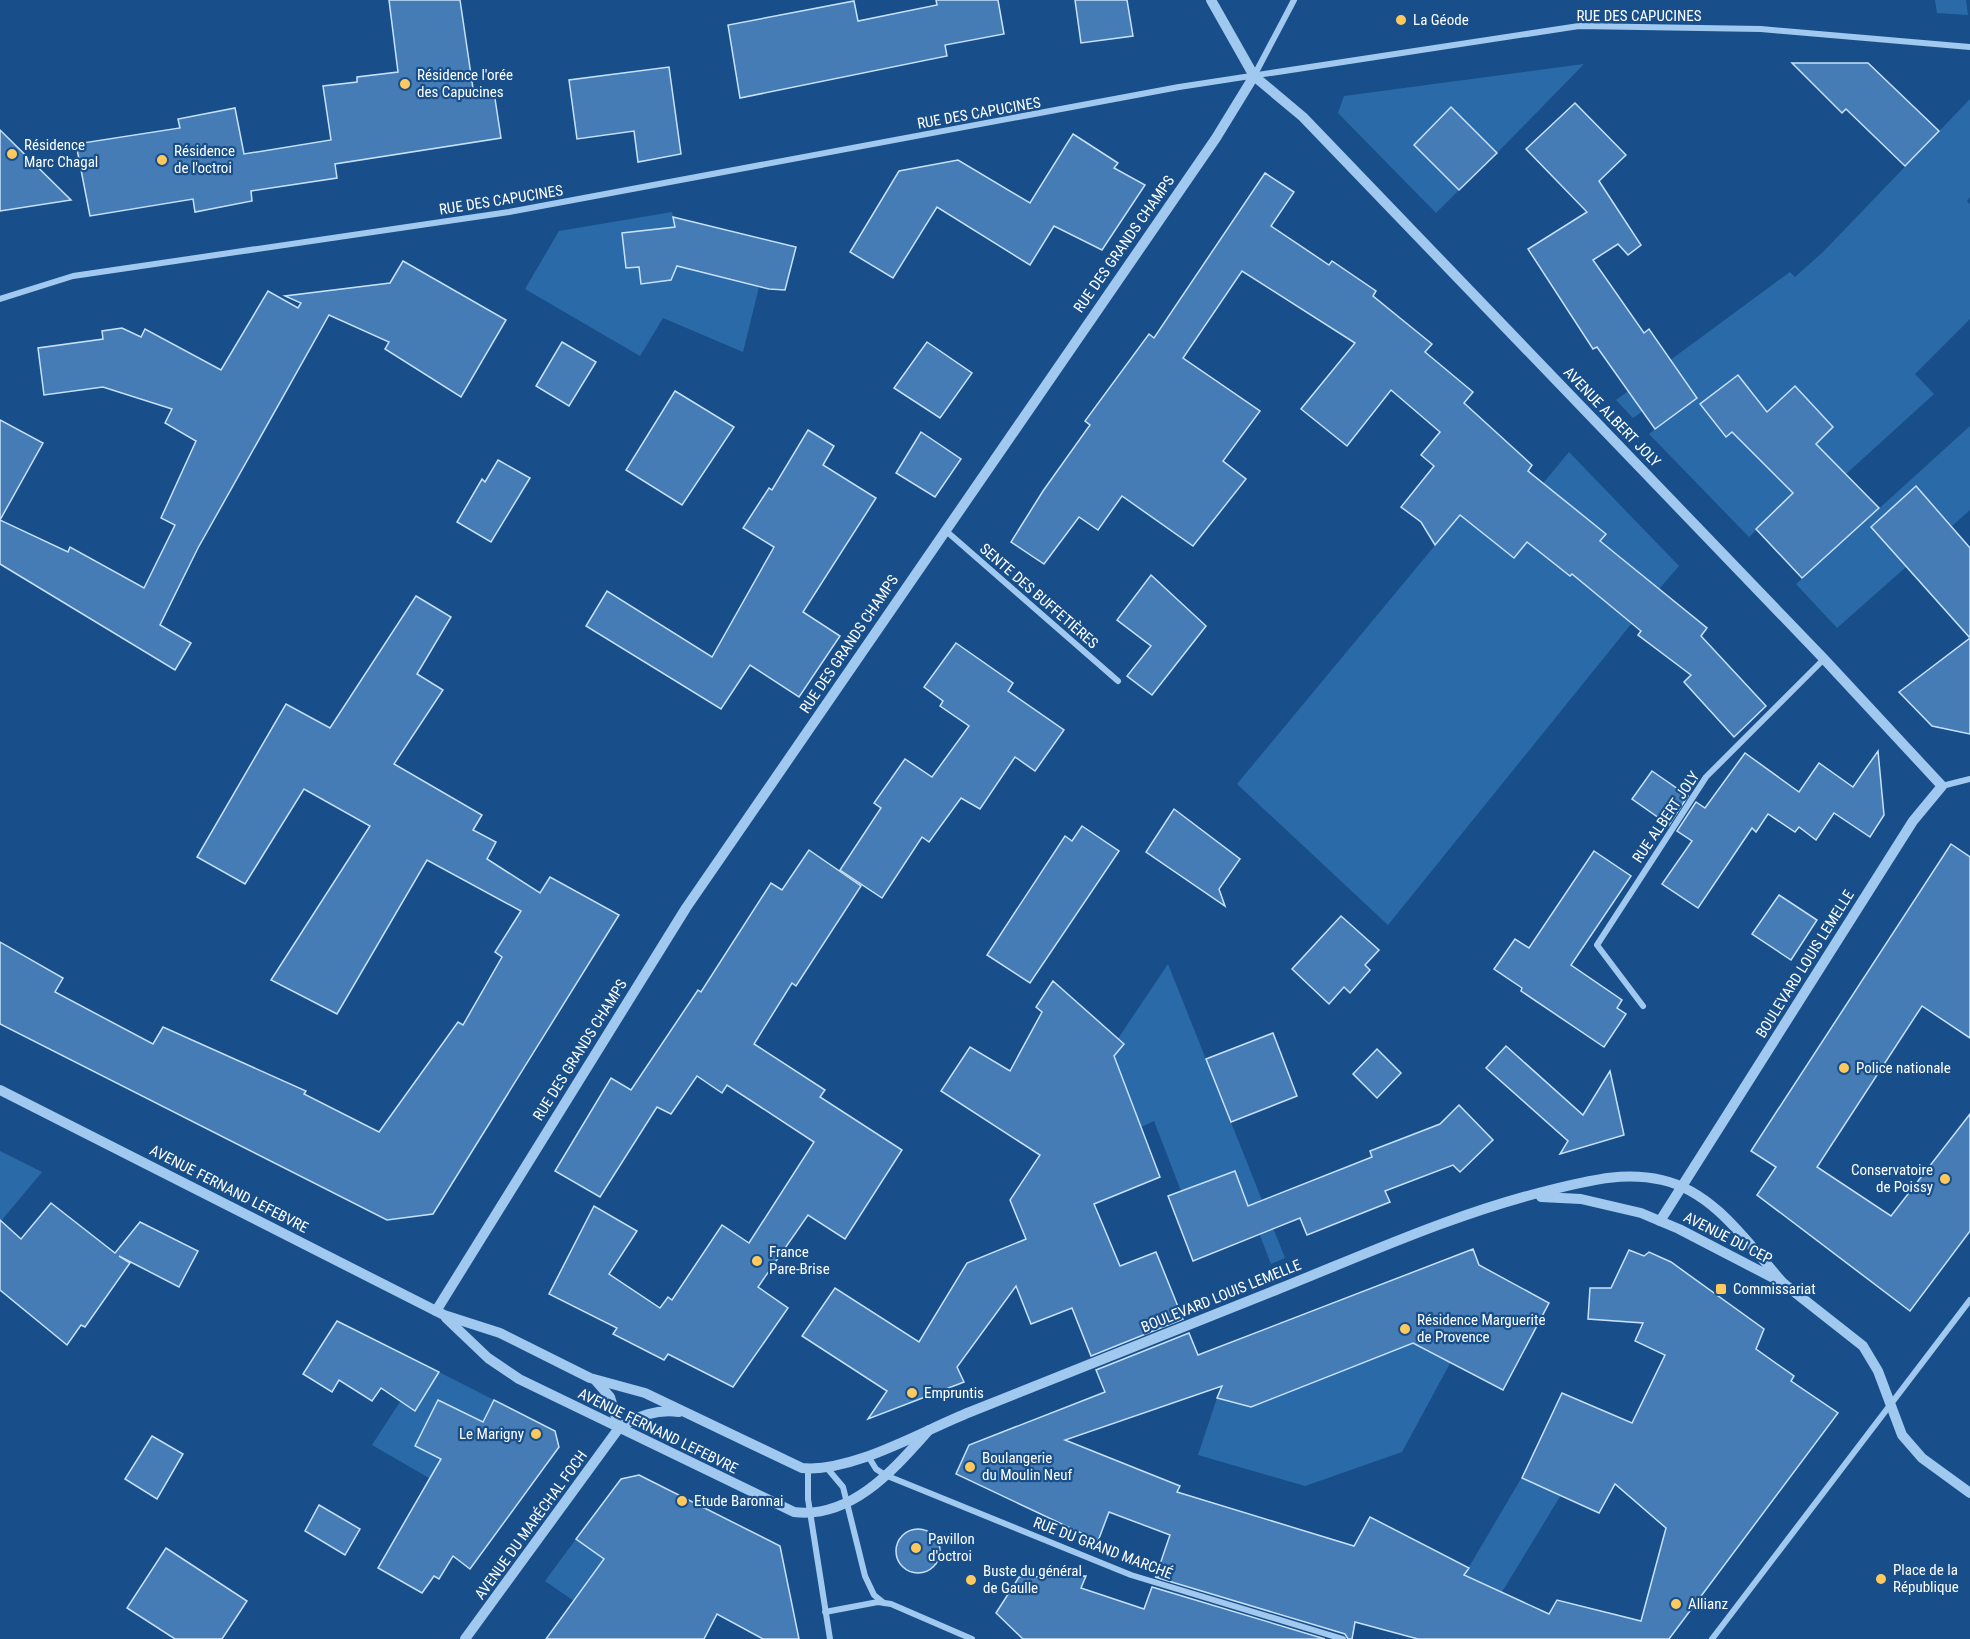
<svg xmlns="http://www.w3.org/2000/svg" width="1970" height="1639" font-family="'Roboto Condensed',sans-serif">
  <rect width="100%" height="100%" fill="#184f8a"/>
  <!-- green -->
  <g fill="#2b6aa8" fill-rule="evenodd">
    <polygon points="1935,0 1966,0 1968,15 1937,13"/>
    <polygon points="1584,64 1497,153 1450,108 1414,145 1459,190 1436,213 1338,113 1344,96"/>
    <path d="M 1970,99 L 1970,197 L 1967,201 L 1970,204 L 1970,319 L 1915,374 L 1934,394 L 1846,474 L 1829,458 L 1749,537 L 1649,434 L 1696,398 L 1647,408 L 1633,418 L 1616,400 L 1790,272 L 1795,277 L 1824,251 ZM 1738,375 L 1763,408 L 1725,437 L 1700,404 ZM 1794,386 L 1833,427 L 1780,480 L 1740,440 Z"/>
    <polygon points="672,212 675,227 622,233 626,268 639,267 641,284 671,280 677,267 675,252 682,268 759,287 743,352 663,318 640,356 525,289 559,231"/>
    <polygon points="1970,426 1970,510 1952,526 1916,487 1871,527 1906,567 1837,628 1796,584"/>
    <polygon points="1569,452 1679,566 1659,589 1614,552 1632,623 1388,925 1237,784 1481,490 1527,542 1570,576 1605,534 1540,487"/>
    <polygon points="1168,964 1285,1258 1271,1264 1235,1171 1181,1191 1154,1121 1141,1127 1111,1049"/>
    <polygon points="0,1151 42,1172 1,1221 0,1220"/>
    <polygon points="1474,1319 1402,1452 1305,1486 1198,1455 1217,1398 1251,1407"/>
    <polygon points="439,1372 494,1400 483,1422 438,1400 416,1446 459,1468 448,1489 372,1445 409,1388 424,1397"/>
    <polygon points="1522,1477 1561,1495 1502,1592 1456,1589"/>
    <polygon points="576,1539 646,1590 574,1601 545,1581"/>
  </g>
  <!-- building -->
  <g fill="#457cb5" stroke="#c7e1fa" stroke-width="1.5">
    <polygon points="389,0 460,0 474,95 494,92 501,138 335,164 337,178 251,191 252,201 195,212 193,199 90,216 76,144 180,128 178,119 235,108 244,154 331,140 323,86 357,82 357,77 398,72"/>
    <polygon points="936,0 998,0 1004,34 945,45 947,56 740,98 728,25 854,1 858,21 937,5"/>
    <polygon points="1075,0 1127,0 1133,36 1081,43"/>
    <polygon points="1792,63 1868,63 1939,131 1905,166 1846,109 1842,113"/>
    <polygon points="669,67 681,154 638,162 634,131 577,139 569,80"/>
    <polygon points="1575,103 1626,155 1599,181 1641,245 1628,255 1618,244 1593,260 1644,333 1649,329 1697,398 1655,429 1597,347 1593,349 1528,249 1587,212 1526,149"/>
    <polygon points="1451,107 1497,153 1459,190 1414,145"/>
    <polygon points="0,130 71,200 0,211"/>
    <polygon points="1073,134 1118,163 1114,168 1145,185 1102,250 1054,226 1030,265 937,207 893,278 850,252 899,171 958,160 1030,203"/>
    <polygon points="1265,173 1294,192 1271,226 1329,265 1332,261 1376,291 1373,296 1432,344 1425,352 1473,392 1464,403 1532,465 1528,471 1606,534 1600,541 1707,628 1701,636 1766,706 1734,737 1684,682 1691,675 1638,635 1641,631 1572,574 1570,576 1527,542 1514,558 1460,515 1435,545 1421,522 1401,507 1434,466 1421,455 1440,432 1391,390 1347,446 1301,409 1355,343 1242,271 1183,358 1260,411 1223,461 1246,479 1193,546 1122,496 1098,530 1079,517 1044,564 1011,542 1043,491 1090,425 1085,421 1149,334 1154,338"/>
    <polygon points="673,217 796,247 785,290 769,289 677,266 671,280 641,284 639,267 626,268 622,233 675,227"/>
    <polygon points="403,261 506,320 461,397 385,349 389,342 329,315 198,548 160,625 191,643 175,670 0,564 0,520 68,552 70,547 144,588 175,525 161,518 196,441 165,423 172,409 103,387 44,395 38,348 103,339 102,331 122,328 141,337 145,329 221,370 268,291 298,308 301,303 285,296 390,283"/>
    <polygon points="562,342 596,362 569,406 536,386"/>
    <polygon points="927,342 972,373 940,418 894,388"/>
    <polygon points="1738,375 1767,412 1795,386 1833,427 1816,444 1879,508 1802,578 1756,529 1793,493 1732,432 1726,437 1700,404"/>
    <polygon points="675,391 734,427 682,505 626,470"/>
    <polygon points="0,420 43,443 0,520"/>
    <polygon points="808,430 834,446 823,465 876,498 803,612 840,636 799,697 750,665 721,709 586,626 607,591 712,657 774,547 743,528 769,488 772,490"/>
    <polygon points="921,432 961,459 935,497 896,473"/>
    <polygon points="498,460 530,478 491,542 457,522 482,479 485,482"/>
    <polygon points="1916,486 1970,548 1970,734 1932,726 1899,692 1970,638 1871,527"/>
    <polygon points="1151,575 1206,626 1152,695 1127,676 1151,646 1117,620"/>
    <polygon points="416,596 451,617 417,674 443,690 394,764 482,815 473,830 496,842 487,859 540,893 550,877 619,915 433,1214 387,1220 0,1024 0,942 63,978 55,992 153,1044 163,1027 306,1091 304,1094 379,1132 458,1022 463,1025 502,957 495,952 521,911 427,860 337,1014 271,980 370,826 304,789 245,884 197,857 286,704 330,728"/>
    <polygon points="956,643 1013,683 1008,691 1064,730 1035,771 1015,757 980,809 961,798 929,842 922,837 882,898 840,870 881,808 874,803 905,759 932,777 969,726 940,706 943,701 924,687"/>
    <polygon points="1878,751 1884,815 1870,837 1834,813 1816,840 1799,827 1795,832 1768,814 1756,832 1752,828 1698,908 1662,884 1692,841 1677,831 1696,802 1705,808 1745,753 1799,792 1819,763 1853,787"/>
    <polygon points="1652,771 1688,796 1669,825 1632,799"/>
    <polygon points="1174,809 1240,859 1219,889 1225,906 1146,852"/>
    <polygon points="1082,826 1119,851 1030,983 987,955 1065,836 1072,841"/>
    <polygon points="1951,844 1970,857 1970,1038 1922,1006 1817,1167 1891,1216 1970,1114 1970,1231 1910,1311 1757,1195 1776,1167 1751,1151"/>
    <polygon points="809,850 861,886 796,986 792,983 754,1044 825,1090 820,1097 902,1150 845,1239 808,1215 758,1287 788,1308 733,1387 668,1354 664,1360 613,1334 617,1328 549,1294 594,1206 637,1231 609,1274 660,1308 668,1297 672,1300 722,1225 749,1243 814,1142 727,1085 722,1093 697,1076 671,1114 657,1107 600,1197 555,1171 611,1078 631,1090 698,990 701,992 771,883 782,890"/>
    <polygon points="1594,851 1631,876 1571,965 1622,1000 1617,1008 1626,1014 1604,1047 1521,991 1522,988 1494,969 1515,939 1529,948"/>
    <polygon points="1779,895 1817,920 1791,960 1752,934"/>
    <polygon points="1341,916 1379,950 1365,965 1370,970 1350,993 1344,987 1329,1004 1292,969"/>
    <polygon points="1053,981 1124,1044 1114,1056 1160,1177 1094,1204 1120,1266 1156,1252 1183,1319 1091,1356 1072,1308 1031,1324 1016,1286 957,1367 964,1382 868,1419 887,1391 802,1336 835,1288 919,1342 967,1263 1026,1239 1010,1200 1040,1155 941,1091 970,1047 1010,1071 1042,1012 1036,1007"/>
    <polygon points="1273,1033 1297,1096 1231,1122 1206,1059"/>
    <polygon points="1506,1046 1583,1115 1610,1071 1624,1135 1560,1154 1568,1141 1486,1068"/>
    <polygon points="1377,1049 1401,1073 1377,1098 1353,1074"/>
    <polygon points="1459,1105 1493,1140 1460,1172 1453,1165 1385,1191 1390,1202 1307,1235 1300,1218 1193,1261 1168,1196 1235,1171 1248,1206 1372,1157 1370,1151 1440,1124"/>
    <polygon points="51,1203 115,1253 140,1222 198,1251 179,1287 119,1256 130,1263 85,1327 81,1325 67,1345 0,1290 0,1220 21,1239"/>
    <polygon points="1473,1249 1479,1265 1549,1303 1503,1390 1413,1343 1251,1407 1217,1398 1222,1386 1065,1440 1180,1486 1177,1492 1354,1546 1370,1517 1469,1568 1464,1575 1549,1614 1557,1600 1641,1621 1666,1528 1615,1484 1599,1513 1522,1478 1562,1393 1632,1423 1665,1355 1635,1341 1643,1323 1588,1319 1590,1288 1611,1288 1629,1250 1644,1256 1649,1252 1671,1262 1764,1329 1756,1349 1794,1376 1791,1381 1838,1413 1669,1639 1418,1639 1355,1622 1352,1639 1348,1639 1345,1634 1155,1577 1168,1575 1158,1570 1170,1535 1109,1512 1098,1541 956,1474 969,1445 1105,1392 1096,1370 1189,1333 1198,1355"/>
    <polygon points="337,1321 439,1372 415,1411 381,1388 372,1401 339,1380 332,1392 303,1374"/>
    <polygon points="438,1400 483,1422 494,1400 555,1431 559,1447 470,1569 453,1556 439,1579 434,1576 422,1593 378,1568 441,1459 415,1446"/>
    <polygon points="152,1436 183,1454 157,1499 125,1479"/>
    <polygon points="639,1475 780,1546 799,1639 763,1639 717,1614 704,1639 546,1639 604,1559 576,1539 621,1479"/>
    <polygon points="319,1505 360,1529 345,1555 305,1531"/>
    <circle cx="918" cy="1551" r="22"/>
    <polygon points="166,1548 247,1601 222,1639 175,1639 127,1608"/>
    <polygon points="1086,1576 1081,1588 1144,1609 1152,1587 1325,1639 1023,1639 996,1613 1019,1577"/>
  </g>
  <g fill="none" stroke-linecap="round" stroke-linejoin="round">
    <!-- minor -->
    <g stroke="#a1c8ee" stroke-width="6">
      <polyline points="1254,76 1294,0"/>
      <polyline points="0,299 73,276 509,212 1179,87 1579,26 1761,29 1970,47"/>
      <polyline points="945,530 1118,681"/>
      <polyline points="1942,786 1970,779"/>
      <polyline points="1643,1006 1597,945 1706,777 1824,659"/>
      <polyline points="868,1456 876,1469 885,1475 1131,1575 1343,1639"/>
      <polyline points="827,1468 843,1487 865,1576 874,1595 884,1603"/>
      <polyline points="808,1469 808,1499 830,1639"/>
      <polyline points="825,1612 878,1602 891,1604 972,1639"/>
      <polyline points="1712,1639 1970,1300"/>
    </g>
    <!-- tertiary -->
    <g stroke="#a1c8ee" stroke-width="10">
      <polyline points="1211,0 1254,76 1303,117 1824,659 1942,786 1913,821 1660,1221"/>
      <path d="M 0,1090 L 444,1315 L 500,1333 L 590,1378 L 645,1393 L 802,1468 C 852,1473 922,1431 970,1412 C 1072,1371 1174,1331 1276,1290 C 1366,1254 1456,1213 1550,1190 C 1588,1181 1623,1171 1662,1180 C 1715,1192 1749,1245 1783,1283"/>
      <polyline points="1541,1197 1581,1199 1641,1213 1679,1229 1783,1283 1863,1346 1878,1371 1902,1435 1922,1458 1970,1493"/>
      <polyline points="436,1311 686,908 1216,138 1254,76"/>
      <path d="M 446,1318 L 488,1358 L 519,1379 L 794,1512 C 852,1519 894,1469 929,1430"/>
      <polyline points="596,1381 610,1397 619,1428"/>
      <path d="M 465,1639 L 619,1428 C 638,1416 656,1409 679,1412"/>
    </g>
  </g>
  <!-- markers -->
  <g fill="#ffc95e" stroke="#184f8a" stroke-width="2">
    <circle cx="1401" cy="20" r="6"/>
    <circle cx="405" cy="84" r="6"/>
    <circle cx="12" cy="154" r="6"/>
    <circle cx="162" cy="160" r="6"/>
    <circle cx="1844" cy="1068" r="6"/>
    <circle cx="1945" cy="1179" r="6"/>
    <circle cx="757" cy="1261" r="6"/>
    <rect x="1715" y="1283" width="12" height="12" rx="3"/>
    <circle cx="1405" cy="1329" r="6"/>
    <circle cx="912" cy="1393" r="6"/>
    <circle cx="536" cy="1434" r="6"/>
    <circle cx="970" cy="1467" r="6"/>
    <circle cx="682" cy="1501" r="6"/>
    <circle cx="916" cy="1548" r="6"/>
    <circle cx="1881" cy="1579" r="6"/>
    <circle cx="971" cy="1580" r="6"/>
    <circle cx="1676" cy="1604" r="6"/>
  </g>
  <g text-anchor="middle" stroke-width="4.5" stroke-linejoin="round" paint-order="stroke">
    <!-- street labels -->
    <g font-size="15" fill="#fff" stroke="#184f8a">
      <text x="1639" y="21">RUE DES CAPUCINES</text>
      <text transform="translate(979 113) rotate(-10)" y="5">RUE DES CAPUCINES</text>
      <text transform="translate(501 200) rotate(-9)" y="5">RUE DES CAPUCINES</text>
      <text transform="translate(1124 244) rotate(-55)" y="5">RUE DES GRANDS CHAMPS</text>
      <text transform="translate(1612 417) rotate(46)" y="5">AVENUE ALBERT JOLY</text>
      <text transform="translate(1039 596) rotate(41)" y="5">SENTE DES BUFFETIÈRES</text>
      <text transform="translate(849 644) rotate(-56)" y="5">RUE DES GRANDS CHAMPS</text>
      <text transform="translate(1666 817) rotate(-56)" y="5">RUE ALBERT JOLY</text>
      <text transform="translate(1805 964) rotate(-58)" y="5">BOULEVARD LOUIS LEMELLE</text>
      <text transform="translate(580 1050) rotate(-58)" y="5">RUE DES GRANDS CHAMPS</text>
      <text transform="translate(229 1189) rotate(27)" y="5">AVENUE FERNAND LEFEBVRE</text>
      <text transform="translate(1728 1238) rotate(27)" y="5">AVENUE DU CEP</text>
      <text transform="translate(1221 1296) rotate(-22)" y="5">BOULEVARD LOUIS LEMELLE</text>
      <text transform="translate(658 1431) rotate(26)" y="5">AVENUE FERNAND LEFEBVRE</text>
      <text transform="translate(531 1525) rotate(-54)" y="5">AVENUE DU MARÉCHAL FOCH</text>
      <text transform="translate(1103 1548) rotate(21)" y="5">RUE DU GRAND MARCHÉ</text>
    </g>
    <!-- poi labels -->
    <g font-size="15" fill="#fff" stroke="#184f8a" text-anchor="start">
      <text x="1413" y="25">La Géode</text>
      <text x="417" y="80">Résidence l'orée<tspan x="417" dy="17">des Capucines</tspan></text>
      <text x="24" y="150">Résidence<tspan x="24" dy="17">Marc Chagal</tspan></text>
      <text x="174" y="156">Résidence<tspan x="174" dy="17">de l'octroi</tspan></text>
      <text x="1856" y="1073">Police nationale</text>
      <text x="1933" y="1175" text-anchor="end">Conservatoire<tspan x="1933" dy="17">de Poissy</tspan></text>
      <text x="769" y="1257">France<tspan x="769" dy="17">Pare-Brise</tspan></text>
      <text x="1733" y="1294">Commissariat</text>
      <text x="1417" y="1325">Résidence Marguerite<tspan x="1417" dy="17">de Provence</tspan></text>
      <text x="924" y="1398">Empruntis</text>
      <text x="524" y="1439" text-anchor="end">Le Marigny</text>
      <text x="982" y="1463">Boulangerie<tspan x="982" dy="17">du Moulin Neuf</tspan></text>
      <text x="694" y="1506">Etude Baronnai</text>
      <text x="928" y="1544">Pavillon<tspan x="928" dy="17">d'octroi</tspan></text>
      <text x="1893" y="1575">Place de la<tspan x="1893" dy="17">République</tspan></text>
      <text x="983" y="1576">Buste du général<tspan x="983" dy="17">de Gaulle</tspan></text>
      <text x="1688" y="1609">Allianz</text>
    </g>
  </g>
</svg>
